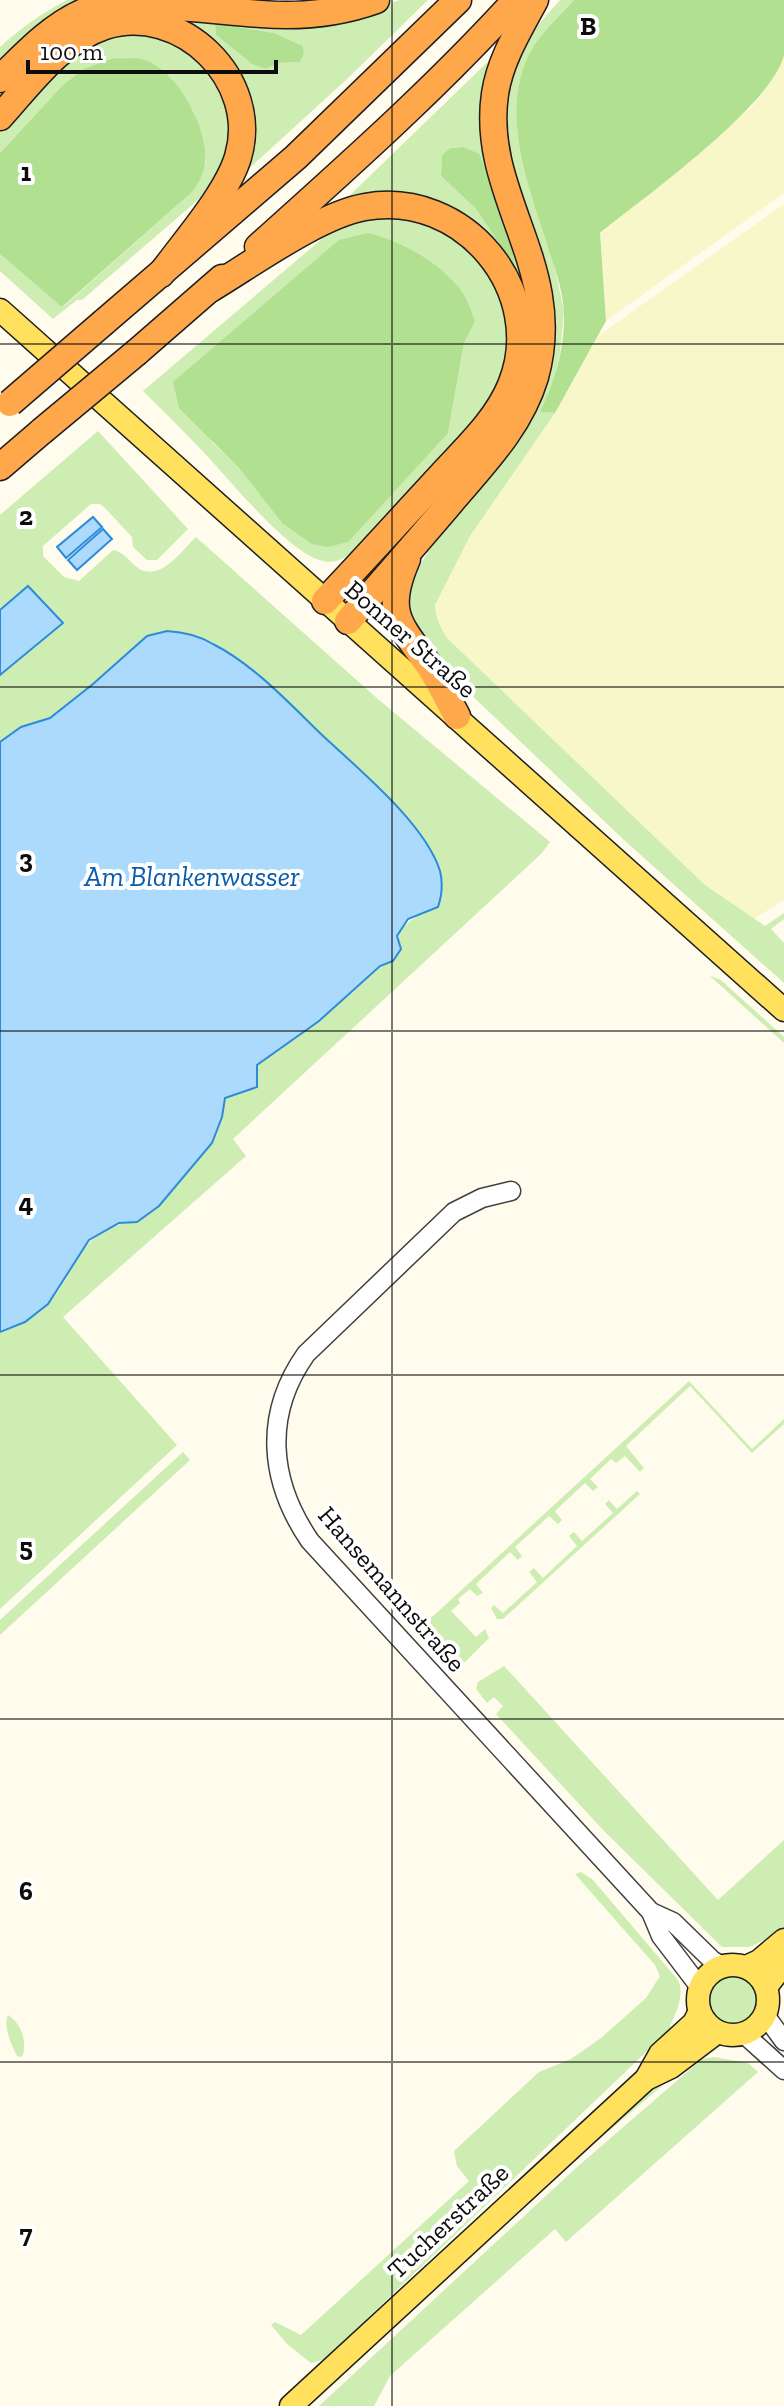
<svg xmlns="http://www.w3.org/2000/svg" width="784" height="2406" font-family="'Zilla Slab',serif">
  <rect width="100%" height="100%" fill="#fffced"/>
  <!-- farmland -->
  <g fill="#f8f7ca">
    <polygon points="784,55 784,193 606,321 600,234 751,108 773,78"/>
    <polygon points="784,204 784,900 754,919 705,885 447,638 439,627 435,605 470,536 555,413 599,335"/>
  </g>
  <!-- green -->
  <g fill="#ceedb3" fill-rule="evenodd">
    <path d="M 67,0 L 97,0 L 32,34 L 0,60 L 0,47 C 21,28 42,13 67,0 Z"/>
    <path d="M 399,0 L 428,0 L 346,80 L 242,175 C 247,147 253,124 245,96 C 227,33 149,0 90,27 C 54,44 27,81 0,110 L 0,101 C 26,74 50,39 85,22 C 140,0 203,17 261,22 C 307,25 357,18 399,0 ZM 215,23 L 274,33 L 303,46 L 304,54 L 300,62 L 279,63 L 266,69 L 252,64 L 216,35 Z"/>
    <path d="M 560,0 L 574,0 L 531,51 L 555,269 L 564,311 L 560,353 L 553,385 L 541,412 L 555,413 L 470,536 L 435,605 C 436,619 440,627 447,638 L 705,885 L 765,926 L 784,913 L 784,919 L 771,929 L 784,943 L 784,983 L 624,840 L 425,651 C 416,638 407,615 409,598 C 415,550 486,479 517,441 L 520,441 L 541,392 L 520,191 L 506,144 L 505,92 L 526,39 Z"/>
    <path d="M 131,34 L 167,39 L 209,66 L 234,117 L 220,181 L 82,300 L 77,300 L 53,319 L 0,271 L 0,254 L 63,307 L 192,192 L 202,176 L 206,162 L 203,142 L 194,112 L 171,78 L 145,60 L 114,58 L 62,86 L 0,153 L 0,131 C 38,90 73,43 131,34 Z"/>
    <path d="M 499,51 C 491,75 483,97 484,122 C 489,225 565,291 516,400 C 500,436 473,463 447,492 C 421,521 395,549 370,578 L 364,573 C 389,547 414,520 439,493 C 506,422 566,343 495,249 C 458,200 404,194 347,198 ZM 464,147 L 480,154 L 513,253 L 514,265 L 476,209 L 441,176 L 442,155 L 450,148 Z"/>
    <path d="M 389,217 C 431,221 468,237 490,275 C 515,319 509,373 481,415 C 468,434 447,451 432,469 C 408,494 385,520 361,546 C 350,554 338,565 323,561 C 291,555 232,483 209,458 C 188,435 165,413 143,391 L 330,232 L 363,219 ZM 474,321 L 464,343 L 448,433 L 282,523 L 239,468 L 211,441 Z"/>
    <path d="M 98,431 L 188,529 L 157,560 L 147,560 L 133,547 L 132,537 L 105,508 L 100,504 L 91,504 L 43,546 L 43,556 L 64,577 L 79,581 L 113,550 C 126,553 128,561 138,568 C 160,583 182,550 196,537 L 379,700 L 550,842 L 541,854 L 233,1139 L 246,1156 L 63,1317 L 177,1445 L 0,1609 L 0,1332 C 17,1325 36,1318 49,1303 C 79,1267 81,1225 137,1222 L 222,1117 L 225,1098 L 257,1087 L 256,1065 L 319,1021 L 380,966 L 393,961 C 398,925 405,921 438,907 L 440,871 L 421,836 L 389,798 L 267,683 L 215,644 L 93,684 L 50,718 L 21,727 L 0,742 L 0,675 L 62,623 L 28,586 L 0,610 L 0,515 Z"/>
    <polygon points="710,976 721,980 784,1037 784,1043"/>
    <polygon points="689,1381 752,1449 784,1419 784,1424 752,1453 690,1386 626,1446 644,1468 640,1472 625,1456 616,1463 611,1459 590,1479 598,1487 593,1491 585,1483 555,1511 562,1520 558,1524 549,1516 515,1547 522,1556 518,1560 510,1552 476,1584 483,1593 477,1596 470,1589 458,1599 460,1603 451,1611 476,1637 485,1629 489,1638 462,1665 453,1666 419,1629"/>
    <polygon points="183,1452 190,1460 0,1635 0,1620"/>
    <polygon points="637,1491 640,1494 503,1619 497,1619 491,1608 494,1605 503,1613 537,1582 529,1572 534,1568 543,1578 577,1546 569,1536 574,1532 582,1541 613,1513 605,1504 609,1500 617,1509"/>
    <polygon points="504,1666 718,1900 784,1840 784,1932 749,1947 722,1947 604,1831 496,1714 503,1706 494,1697 487,1703 476,1689 478,1682"/>
    <path d="M 581,1872 L 593,1880 L 678,1980 C 685,1995 676,2013 670,2026 L 674,2031 L 666,2033 L 331,2353 L 322,2360 L 311,2363 L 287,2344 L 271,2325 L 275,2322 L 301,2335 L 469,2181 L 457,2166 L 454,2151 L 539,2072 L 571,2059 L 601,2038 L 646,1998 L 660,1976 L 655,1965 L 575,1874 Z"/>
    <circle cx="732" cy="2000" r="24"/>
    <path d="M 8,2015 C 21,2023 28,2043 22,2057 L 17,2056 C 11,2044 3,2026 8,2015 Z"/>
    <polygon points="693,2054 696,2057 590,2147 310,2406 304,2406 615,2122"/>
    <polygon points="714,2057 748,2063 758,2072 566,2242 555,2229 390,2376 374,2406 319,2406 576,2168 702,2059"/>
  </g>
  <!-- forest -->
  <g fill="#b0e090">
    <path d="M 574,0 L 784,0 C 784,17 784,39 784,55 C 772,106 643,198 600,233 L 606,321 L 555,413 L 540,412 C 555,381 565,348 564,312 C 563,293 556,271 550,253 C 531,191 497,114 531,51 C 541,33 560,16 574,0 Z"/>
    <polygon points="215,23 274,33 303,46 304,54 300,62 279,63 266,69 252,64 216,35"/>
    <path d="M 114,58 C 123,59 136,57 145,60 C 179,72 209,130 205,164 C 204,175 198,183 192,192 L 62,307 L 0,254 L 0,153 L 62,86 L 84,69 Z"/>
    <polygon points="464,147 480,154 513,253 515,267 476,209 441,176 442,155 450,148"/>
    <path d="M 367,233 C 402,241 441,263 462,292 C 468,300 471,312 475,321 L 464,343 L 448,433 L 348,542 L 327,547 L 312,544 L 282,523 L 239,468 L 179,408 L 173,382 L 339,240 Z"/>
  </g>
  <!-- water -->
  <g fill="#acdafc" stroke="#2c8bda" stroke-width="2">
    <polygon points="93,517 102,527 66,558 57,547"/>
    <polygon points="103,529 112,539 77,570 68,560"/>
    <polygon points="28,586 63,623 0,675 0,610"/>
    <path d="M 167,631 C 184,632 198,635 213,644 C 254,665 288,702 321,734 C 357,768 425,823 440,871 C 443,883 442,895 438,907 L 408,919 L 397,936 L 401,949 L 393,961 L 380,966 L 319,1021 L 257,1065 L 257,1087 L 225,1098 L 222,1117 L 212,1143 L 159,1206 L 137,1222 L 119,1223 L 89,1240 L 48,1304 L 25,1322 L 0,1332 L 0,742 L 21,727 L 50,718 L 93,684 L 147,636 Z"/>
  </g>
  <g fill="none" stroke-linecap="round" stroke-linejoin="round">
    <defs>
      <g id="minor">
        <path d="M 511,1191 L 482,1198 L 454,1212 L 306,1354 C 263,1415 269,1481 310,1541 L 651,1912 L 661,1936 L 699,1986"/>
        <polyline points="651,1912 673,1922 713,1961 723,1966"/>
        <polyline points="765,2015 784,2041"/>
        <polyline points="744,2034 784,2070"/>
      </g>
      <g id="major">
        <polyline points="0,310 784,1010"/>
        <circle cx="733" cy="2000" r="35"/>
        <polyline points="746,1967 759,1961 784,1940"/>
        <polyline points="766,1987 784,1964"/>
        <polyline points="646,2079 660,2054 694,2023 699,2013"/>
        <polyline points="291,2406 646,2079 671,2067 716,2033"/>
      </g>
      <g id="highway">
        <path d="M 0,79 C 25,54 52,25 86,11 C 142,0 203,10 261,14 C 299,17 340,13 376,0"/>
        <path d="M 0,117 C 30,84 60,41 105,26 C 181,2 261,80 238,157 C 227,194 185,241 161,274"/>
        <path d="M 258,247 C 347,167 436,88 516,0"/>
        <path d="M 210,289 C 252,264 319,215 365,207 C 463,189 549,291 511,385 C 496,422 463,451 437,480 C 400,520 363,561 325,601"/>
        <polyline points="104,322 296,157 458,0"/>
        <polyline points="137,352 222,278"/>
        <polyline points="0,467 42,431"/>
        <path d="M 407,559 C 383,614 400,624 430,667 C 440,682 448,700 457,716"/>
        <path d="M 348,621 C 383,581 417,542 451,502 C 484,463 520,427 535,377 C 566,267 480,195 495,94 C 500,60 519,30 535,0"/>
      </g>
    </defs>
    <!-- minor casing -->
    <use href="#minor" stroke="#404040" stroke-width="21"/>
    <!-- major casing -->
    <use href="#major" stroke="#1e1e1e" stroke-width="25"/>
    <!-- highway casing -->
    <use href="#highway" stroke="#1e1e1e" stroke-width="29"/>
    <!-- minor -->
    <use href="#minor" stroke="#fff" stroke-width="18"/>
    <!-- major -->
    <use href="#major" stroke="#ffe15d" stroke-width="22"/>
    <!-- highway -->
    <use href="#highway" stroke="#ffa74b" stroke-width="26"/>
    <defs>
      <g id="highway-bridge">
        <polyline points="10,403 104,322"/>
        <polyline points="42,431 137,352"/>
      </g>
    </defs>
    <!-- highway-bridge casing -->
    <use href="#highway-bridge" stroke="#1e1e1e" stroke-width="29" stroke-linecap="butt"/>
    <!-- highway-bridge -->
    <use href="#highway-bridge" stroke="#ffa74b" stroke-width="26"/>
  </g>
  <!-- grid -->
  <path fill="none" stroke="#0d0d0d" stroke-width="2" stroke-opacity="0.55" d="M 392,0 L 392,2406M 0,344 L 784,344M 0,687 L 784,687M 0,1031 L 784,1031M 0,1375 L 784,1375M 0,1719 L 784,1719M 0,2062 L 784,2062"/>
  <g text-anchor="middle" stroke-width="8" stroke-linejoin="round" paint-order="stroke">
    <!-- street labels -->
    <g font-size="26" fill="#0d0d0d" stroke="#fff">
      <text transform="translate(411 639) rotate(41)" y="9">Bonner Straße</text>
      <text transform="translate(392 1589) rotate(49)" y="9">Hansemannstraße</text>
      <text transform="translate(448 2221) rotate(-43)" y="9">Tucherstraße</text>
    </g>
    <!-- water labels -->
    <g font-size="28" font-style="italic" fill="#0a5cab" stroke="#fff">
      <text x="192" y="886">Am Blankenwasser</text>
    </g>
  </g>
  <g font-size="26" text-anchor="middle" font-weight="bold" fill="#0d0d0d" stroke="#fff" stroke-width="8" stroke-linejoin="round" paint-order="stroke">
    <text x="588" y="35">B</text>
    <text x="26" y="181">1</text>
    <text x="26" y="525">2</text>
    <text x="26" y="868">3</text>
    <text x="26" y="1212">4</text>
    <text x="26" y="1556">5</text>
    <text x="26" y="1900">6</text>
    <text x="26" y="2243">7</text>
  </g>
  <!-- scale -->
  <path d="M28 60v12h248v-12" fill="none" stroke="#0d0d0d" stroke-width="4"/>
  <text x="40" y="60" font-size="24" fill="#0d0d0d" stroke="#ffffff" stroke-width="6" paint-order="stroke">100 m</text>
</svg>
